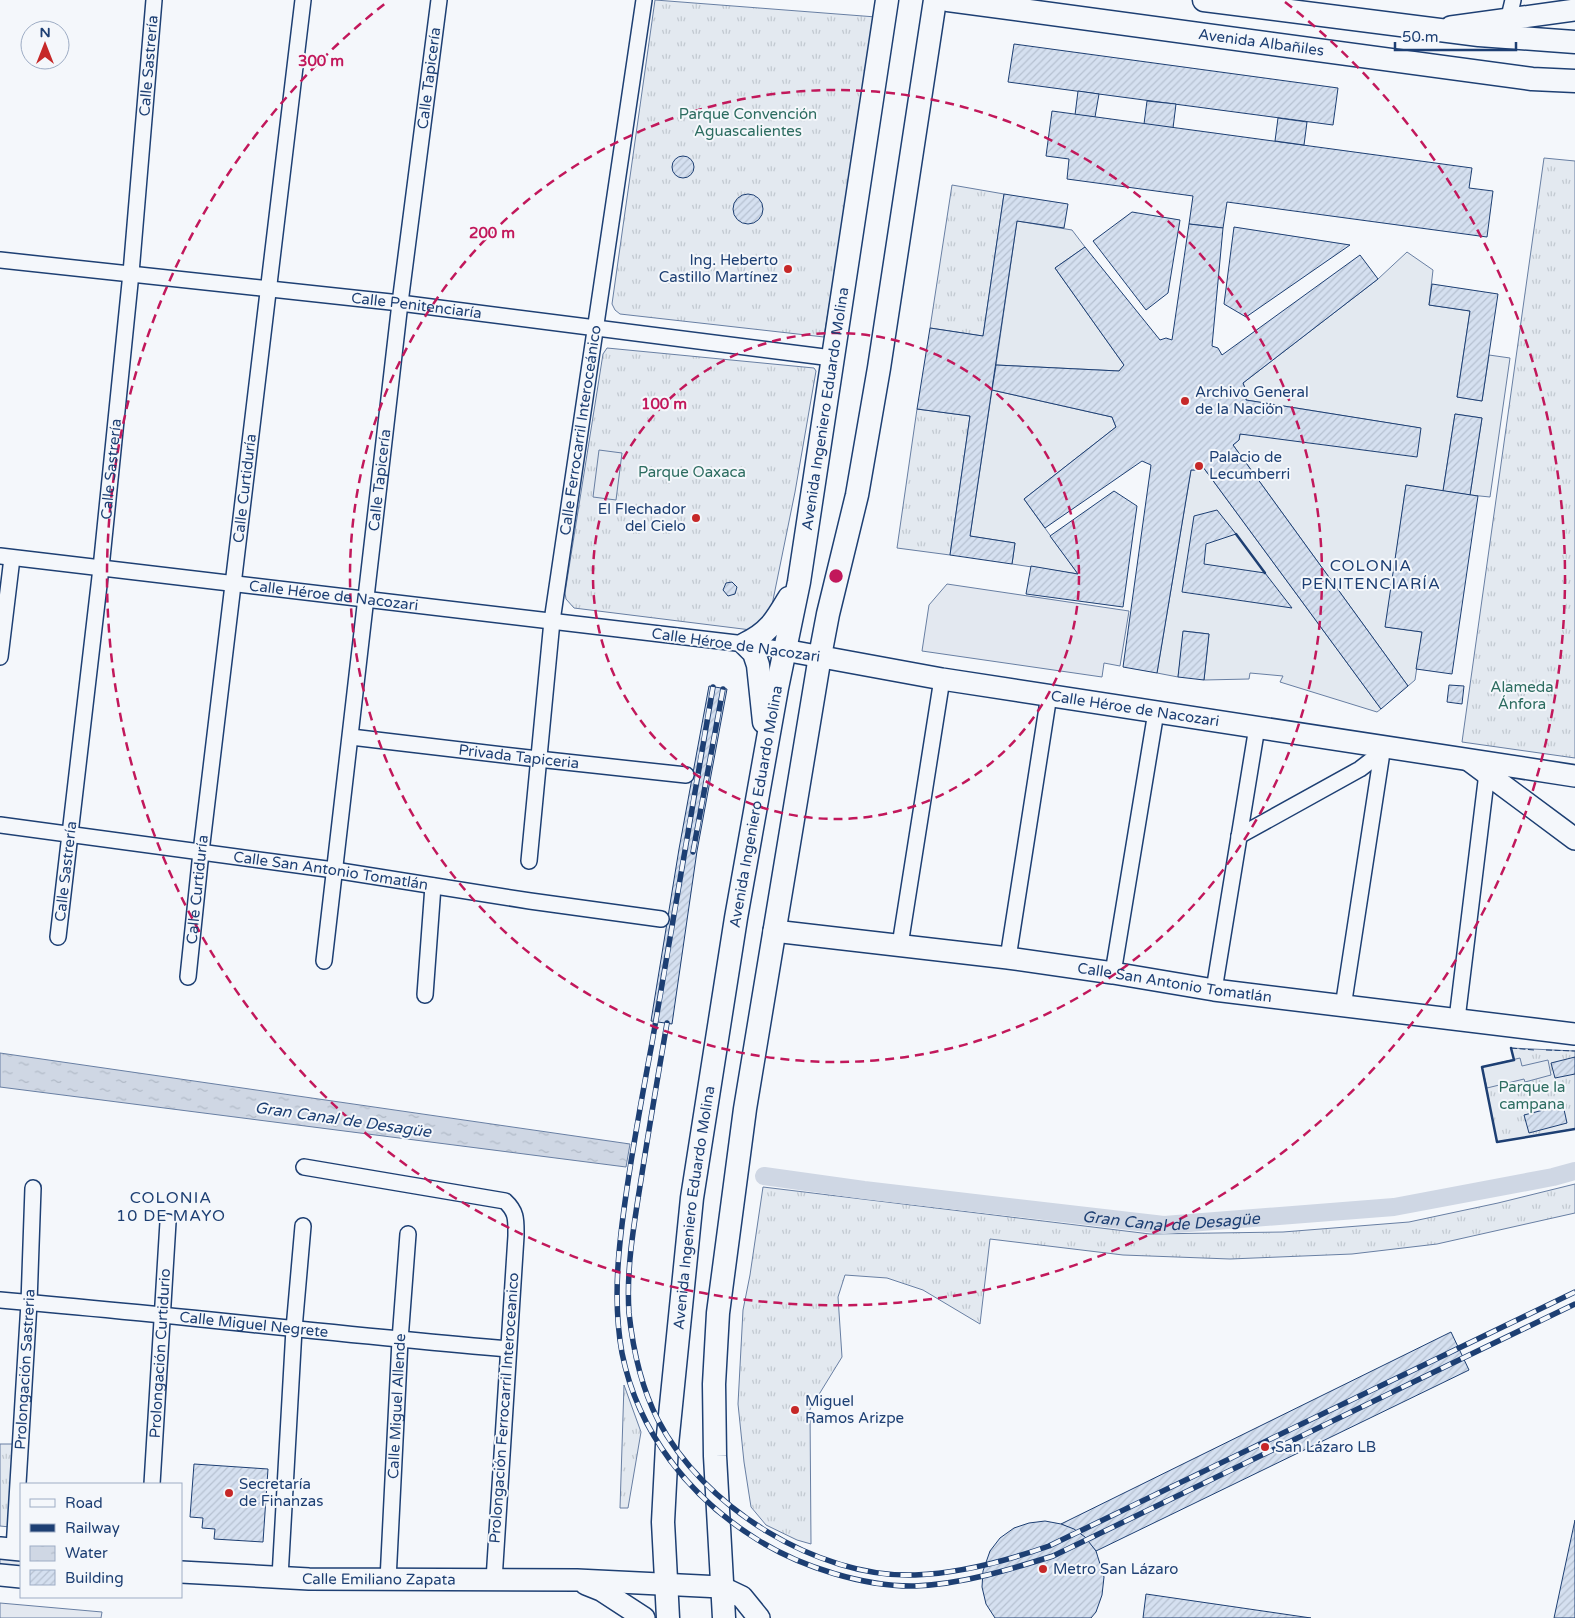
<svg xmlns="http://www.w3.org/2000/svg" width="1575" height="1618" font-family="'Varela Round',sans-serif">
  <defs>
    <pattern id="grass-tufts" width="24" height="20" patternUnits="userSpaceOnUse" patternTransform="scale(1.25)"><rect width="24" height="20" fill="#e3e9f0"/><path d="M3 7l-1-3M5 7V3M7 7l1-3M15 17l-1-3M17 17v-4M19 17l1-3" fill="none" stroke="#c2c9d1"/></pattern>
    <pattern id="water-ripples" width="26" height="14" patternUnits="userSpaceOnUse" patternTransform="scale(1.25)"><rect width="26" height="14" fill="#cfd7e4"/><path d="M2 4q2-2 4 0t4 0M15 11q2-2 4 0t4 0" fill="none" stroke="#b1bac7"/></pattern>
    <pattern id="building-hatch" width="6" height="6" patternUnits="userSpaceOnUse" patternTransform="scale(1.25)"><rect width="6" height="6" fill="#d5e0f0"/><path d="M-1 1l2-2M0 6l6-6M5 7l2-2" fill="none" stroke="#b6c1d1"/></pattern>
  </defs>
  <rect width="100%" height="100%" fill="#f4f7fb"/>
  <!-- grass -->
  <g fill="url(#grass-tufts)" stroke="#687fa3">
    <polygon points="655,0 876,17 824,337 620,314 615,310 612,304"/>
    <polygon points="1544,158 1575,161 1575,758 1462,742"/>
    <polygon points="952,185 1004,194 983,336 930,328"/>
    <polygon points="607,348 814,368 816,371 795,492 772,605 769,615 751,630 574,608 566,599 565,593 603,354"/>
    <polygon points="917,409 970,416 950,555 897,548"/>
    <polygon points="1511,1048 1575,1051 1575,1129 1497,1142 1482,1067 1514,1060"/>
    <polygon points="1575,1184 1575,1213 1437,1244 1352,1254 1230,1259 1123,1255 990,1239 980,1324 923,1290 887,1278 845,1275 838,1297 842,1357 810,1409 811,1544 797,1540 766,1525 751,1507 744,1462 738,1404 743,1310 750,1275 763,1187 1150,1234 1283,1232 1409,1222 1498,1203"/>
    <polygon points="624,1385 641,1432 628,1508 620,1508"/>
    <polygon points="0,1444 13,1444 10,1527 0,1526"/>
  </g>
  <!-- garden -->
  <g fill="#e3e9f0" stroke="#687fa3">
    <polygon points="1017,221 1072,230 1085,247 1055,268 1124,365 1119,371 996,365"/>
    <polygon points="1407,252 1433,270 1429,305 1470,311 1457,397 1482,401 1489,355 1510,358 1490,497 1470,495 1482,418 1455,414 1443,491 1406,485 1386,627 1422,632 1415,680 1408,686 1233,445 1239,440 1240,434 1420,428 1246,400 1246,391 1243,383 1378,279"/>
    <polygon points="992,390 1112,417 1116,427 1024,499 1078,574 1012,564 1015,543 970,536"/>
    <polygon points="599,450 622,453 616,500 593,497"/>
    <polygon points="1203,467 1381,709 1377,712 1280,682 1283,676 1250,673 1249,679 1204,680 1209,634 1184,631 1178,677 1157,673 1191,470 1197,470"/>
    <polygon points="1520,1058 1522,1066 1548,1060 1551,1075 1525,1082 1524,1079 1487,1088 1482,1067"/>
  </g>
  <!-- parking -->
  <g fill="#e3e8f0" stroke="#687fa3">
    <polygon points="947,584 1129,611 1120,666 1104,663 1102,677 922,651 929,605"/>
    <polygon points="0,1557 21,1559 21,1568 0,1566"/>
    <polygon points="0,1603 102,1612 101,1618 0,1618"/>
  </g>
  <!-- water -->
  <polygon fill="url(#water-ripples)" stroke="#687fa3" points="0,1053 630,1144 626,1167 0,1087"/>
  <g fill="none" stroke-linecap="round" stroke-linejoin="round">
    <!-- canal -->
    <path stroke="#cfd7e4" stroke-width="18" id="s1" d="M 764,1176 L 864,1190 L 1164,1225 L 1394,1207 L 1553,1177 L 1575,1171"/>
  </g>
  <!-- building -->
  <g fill="url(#building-hatch)" stroke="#1d3f73">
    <polygon points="1014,44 1338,88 1333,125 1008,82"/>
    <polygon points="1078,91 1099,94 1095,117 1075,115"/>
    <polygon points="1147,101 1176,104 1173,128 1144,124"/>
    <polygon points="1052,111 1472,168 1469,188 1493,191 1487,237 1227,202 1223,228 1189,224 1193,196 1067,179 1069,159 1046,156"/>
    <polygon points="1278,118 1307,122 1304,145 1275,141"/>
    <circle cx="683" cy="167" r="11"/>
    <circle cx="748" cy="209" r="15"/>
    <polygon points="1004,194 1068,204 1064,228 1017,221 970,536 1015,543 1012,564 950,555 970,416 917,409 930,328 983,336"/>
    <polygon points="1132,212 1180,220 1168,293 1146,310 1093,241"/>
    <polygon points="1189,224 1223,228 1212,346 1218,348 1222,355 1360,255 1378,279 1243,383 1246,391 1246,400 1421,428 1417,457 1240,434 1239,440 1233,445 1408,686 1381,709 1203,467 1197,470 1191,470 1157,673 1123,667 1151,465 1142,461 1045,528 1024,499 1116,427 1112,417 992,390 996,365 1119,371 1124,365 1055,268 1085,247 1160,340 1166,338 1172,340"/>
    <polygon points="1234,227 1350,245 1246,317 1224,304"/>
    <polygon points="1432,284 1498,294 1482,401 1457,397 1470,311 1429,305"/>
    <polygon points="1455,414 1482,418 1470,495 1443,491"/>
    <polygon points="1406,485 1478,496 1452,674 1416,669 1422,632 1385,627"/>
    <polygon points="1114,491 1137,506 1123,607 1026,594 1031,566 1078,574 1050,536"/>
    <polygon points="1217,510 1236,534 1206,544 1204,564 1265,573 1292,608 1182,592 1194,516"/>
    <polygon points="732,582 737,587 735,594 728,596 723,590 726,583"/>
    <polygon points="1183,631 1209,634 1204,680 1178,677"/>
    <polygon points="1449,685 1464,686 1462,704 1447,702"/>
    <polygon points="709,686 727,689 697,851 672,1024 651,1021 679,849"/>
    <polygon points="1575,1057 1575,1074 1555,1078 1551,1063"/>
    <polygon points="1563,1105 1567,1123 1529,1133 1524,1115"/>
    <polygon points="1451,1332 1469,1370 1096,1551 1080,1533 1061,1524"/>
    <polygon points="194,1464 268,1469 263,1542 214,1539 215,1529 202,1528 203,1518 190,1517"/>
    <polygon points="1575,1520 1575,1618 1554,1618"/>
    <polygon points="1045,1521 1061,1524 1074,1529 1085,1537 1096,1551 1104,1577 1102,1595 1096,1612 1091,1618 995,1618 986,1604 982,1587 983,1571 990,1551 1000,1538 1014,1528 1029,1523"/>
    <polygon points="1146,1594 1311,1618 1143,1618"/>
  </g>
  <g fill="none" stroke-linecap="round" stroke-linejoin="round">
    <defs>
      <g id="street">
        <polyline points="1508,21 1513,0"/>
        <path id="s2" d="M 0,260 L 400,303 L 832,358"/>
        <path id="s3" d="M 0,556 L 745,644 L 784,650"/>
        <polyline points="0,657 12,558"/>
        <path id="s4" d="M 351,737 L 538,759 L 686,775"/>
        <path id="s5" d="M 0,825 L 334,870 L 530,901 L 661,919"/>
        <polyline points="1239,836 1360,769 1373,759 1383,746"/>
        <path id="s6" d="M 529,861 L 552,621 L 644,0"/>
        <path id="s7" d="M 58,937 L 101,568 L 131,273 L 154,0"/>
        <polyline points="900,945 942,679"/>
        <polyline points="1008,958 1049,695"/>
        <path id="s8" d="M 324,961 L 400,303 L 439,0"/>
        <polyline points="1113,973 1156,712"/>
        <path id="s9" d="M 188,977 L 201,852 L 303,0"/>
        <polyline points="1214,990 1257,727"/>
        <polyline points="425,995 433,886"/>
        <polyline points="1343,1007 1383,746"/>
        <polyline points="1457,1019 1487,773"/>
        <path d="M 304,1167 L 505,1201 C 517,1212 516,1220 516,1236 L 494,1580"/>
        <path id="s10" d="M 0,1300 C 170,1314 338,1335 508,1349"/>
        <path id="s11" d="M 152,1484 L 168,1222"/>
        <path id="s12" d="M 14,1549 L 29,1303 L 33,1188"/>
        <polyline points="280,1577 294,1329 303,1226"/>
        <path id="s13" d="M 388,1580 L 400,1340 L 408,1234"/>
      </g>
      <g id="secondary">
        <polyline points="1451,27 1575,10"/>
        <path id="s14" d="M 784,650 L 942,679 L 1575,776"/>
        <polyline points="1470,761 1575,839"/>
        <path id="s15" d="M 774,931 L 1008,958 L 1113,973 L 1214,990 L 1575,1034"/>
        <polyline points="0,1548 21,1550"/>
        <path id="s16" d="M 181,1572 L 309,1579 L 577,1580 L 721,1587 L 742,1597 L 759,1618"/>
        <polyline points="0,1575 21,1577"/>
        <polyline points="586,1584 601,1590 644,1618"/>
      </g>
      <g id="primary">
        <path id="s17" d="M 948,0 L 1532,79 L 1575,81"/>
        <polyline points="1204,0 1479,35 1575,42"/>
        <path d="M 764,722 L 758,665 L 754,653 L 745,644 C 769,633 776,620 789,598"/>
        <path id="s18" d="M 668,1618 L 663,1522 L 667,1445 L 692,1198 L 736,918 L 777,688 L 799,582 L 887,0"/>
        <polyline points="724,1618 715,1456 714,1384 718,1313 745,1109 820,656 828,614 857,495 879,368 935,0"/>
      </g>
    </defs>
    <!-- street casing -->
    <use href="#street" stroke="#1d3f73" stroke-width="18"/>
    <!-- secondary casing -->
    <use href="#secondary" stroke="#1d3f73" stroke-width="24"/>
    <!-- primary casing -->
    <use href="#primary" stroke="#1d3f73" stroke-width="25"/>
    <!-- street -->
    <use href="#street" stroke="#f4f7fb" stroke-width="15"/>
    <!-- secondary -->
    <use href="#secondary" stroke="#f4f7fb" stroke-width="21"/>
    <!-- primary -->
    <use href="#primary" stroke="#f4f7fb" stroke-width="22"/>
    <defs>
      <g id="rail">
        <path d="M 713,687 C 692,805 673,924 652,1043 C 643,1091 634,1140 627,1188 C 619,1242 612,1298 622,1353 C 638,1433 690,1498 758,1540 C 801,1567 865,1587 915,1586 C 963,1584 1008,1570 1053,1556 L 1575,1304"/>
        <polyline points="693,852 723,689"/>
        <path d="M 667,1023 C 658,1076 649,1128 641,1180 C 634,1224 626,1269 629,1313 C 633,1350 641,1387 658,1420 C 703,1507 817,1578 915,1575 C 962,1573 1006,1561 1049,1546 L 1575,1292"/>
      </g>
    </defs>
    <!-- rail casing -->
    <use href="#rail" stroke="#1d3f73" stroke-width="5.5"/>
    <!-- rail -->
    <use href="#rail" stroke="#f4f7fb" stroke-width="4" stroke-dasharray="11" stroke-linecap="butt"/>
    <!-- fence -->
    <g stroke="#1d3f73" stroke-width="1" stroke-dasharray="6 2.5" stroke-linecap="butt">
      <polyline points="1511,1048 1534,1050"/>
      <polyline points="1546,1050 1575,1051"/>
    </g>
    <!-- wall -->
    <g stroke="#1d3f73" stroke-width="2.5">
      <polyline points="1236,534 1265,573"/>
      <polyline points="1511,1048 1514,1060 1482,1067 1497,1142 1575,1129"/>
    </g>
  </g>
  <!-- distance rings -->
  <g fill="none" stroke="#c2185b" stroke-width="2.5" stroke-dasharray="9 6">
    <circle cx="836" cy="576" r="243"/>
    <circle cx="836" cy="576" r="486"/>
    <path d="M1285 2A729 729 0 1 1 387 2"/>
  </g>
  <!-- markers -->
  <g fill="#c62828" stroke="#f4f7fb" stroke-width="2">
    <circle cx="788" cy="269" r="5"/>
    <circle cx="1185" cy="401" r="5"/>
    <circle cx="1199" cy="466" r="5"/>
    <circle cx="696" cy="518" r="5"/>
    <circle cx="795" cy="1410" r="5"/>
    <circle cx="1265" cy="1447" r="5"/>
    <circle cx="229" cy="1493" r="5"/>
    <circle cx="1043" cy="1569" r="5"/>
  </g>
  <g text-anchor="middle" stroke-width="4" stroke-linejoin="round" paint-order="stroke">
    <!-- street labels -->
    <g font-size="15" fill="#1d3f73" stroke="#f4f7fb">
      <text dy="5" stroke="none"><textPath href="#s17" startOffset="316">Avenida Albañiles</textPath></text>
      <text dy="5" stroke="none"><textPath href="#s7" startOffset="876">Calle Sastrería</textPath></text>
      <text dy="5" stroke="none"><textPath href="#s8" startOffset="889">Calle Tapicería</textPath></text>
      <text dy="5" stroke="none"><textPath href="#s2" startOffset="419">Calle Penitenciaría</textPath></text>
      <text dy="5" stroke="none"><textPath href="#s18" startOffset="1222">Avenida Ingeniero Eduardo Molina</textPath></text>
      <text dy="5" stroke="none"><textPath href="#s6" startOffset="434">Calle Ferrocarril Interoceánico</textPath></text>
      <text dy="5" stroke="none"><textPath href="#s7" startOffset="471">Calle Sastrería</textPath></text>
      <text dy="5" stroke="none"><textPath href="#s8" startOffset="484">Calle Tapicería</textPath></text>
      <text dy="5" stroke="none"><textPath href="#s9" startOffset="492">Calle Curtiduría</textPath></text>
      <text dy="5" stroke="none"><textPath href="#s3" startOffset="336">Calle Héroe de Nacozari</textPath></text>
      <text transform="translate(736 645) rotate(8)" y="5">Calle Héroe de Nacozari</text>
      <text dy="5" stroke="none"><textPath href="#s14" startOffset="356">Calle Héroe de Nacozari</textPath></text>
      <text dy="5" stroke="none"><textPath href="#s4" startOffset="169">Privada Tapiceria</textPath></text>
      <text dy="5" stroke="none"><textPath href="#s18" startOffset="818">Avenida Ingeniero Eduardo Molina</textPath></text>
      <text dy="5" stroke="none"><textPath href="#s5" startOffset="334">Calle San Antonio Tomatlán</textPath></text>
      <text dy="5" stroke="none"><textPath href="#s7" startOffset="66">Calle Sastrería</textPath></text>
      <text dy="5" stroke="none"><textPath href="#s9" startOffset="88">Calle Curtiduría</textPath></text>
      <text dy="5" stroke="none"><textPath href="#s15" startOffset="404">Calle San Antonio Tomatlán</textPath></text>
      <text dy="5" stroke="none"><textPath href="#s18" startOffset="412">Avenida Ingeniero Eduardo Molina</textPath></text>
      <text dy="5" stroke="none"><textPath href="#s10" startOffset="255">Calle Miguel Negrete</textPath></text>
      <text dy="5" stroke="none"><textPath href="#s11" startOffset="131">Prolongación Curtidurio</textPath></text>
      <text dy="5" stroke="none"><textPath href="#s12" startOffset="180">Prolongación Sastreria</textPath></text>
      <text dy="5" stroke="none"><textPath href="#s13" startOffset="174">Calle Miguel Allende</textPath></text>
      <text transform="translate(504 1408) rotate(-86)" y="5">Prolongación Ferrocarril Interoceanico</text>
      <text dy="5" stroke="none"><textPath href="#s16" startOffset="198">Calle Emiliano Zapata</textPath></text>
    </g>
    <!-- park labels -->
    <g font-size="15" fill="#2c6c60" stroke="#f4f7fb">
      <text x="748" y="119">Parque Convención<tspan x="748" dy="17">Aguascalientes</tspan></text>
      <text x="692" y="477">Parque Oaxaca</text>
      <text x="1522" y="692">Alameda<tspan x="1522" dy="17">Ánfora</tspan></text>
      <text x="1532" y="1092">Parque la<tspan x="1532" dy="17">campana</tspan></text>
    </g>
    <!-- poi labels -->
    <g font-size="15" fill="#1d3f73" stroke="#f4f7fb" text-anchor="start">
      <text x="778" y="265" text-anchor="end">Ing. Heberto<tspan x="778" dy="17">Castillo Martínez</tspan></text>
      <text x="1195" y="397">Archivo General<tspan x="1195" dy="17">de la Nación</tspan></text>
      <text x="1209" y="462">Palacio de<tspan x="1209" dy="17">Lecumberri</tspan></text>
      <text x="686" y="514" text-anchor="end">El Flechador<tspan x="686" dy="17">del Cielo</tspan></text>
      <text x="805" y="1406">Miguel<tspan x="805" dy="17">Ramos Arizpe</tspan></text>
      <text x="1275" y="1452">San Lázaro LB</text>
      <text x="239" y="1489">Secretaría<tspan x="239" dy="17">de Finanzas</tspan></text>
      <text x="1053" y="1574">Metro San Lázaro</text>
    </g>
    <!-- neighbourhood labels -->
    <g font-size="16" letter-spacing="1" fill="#1d3f73" stroke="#f4f7fb">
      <text x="1371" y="571">COLONIA<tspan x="1371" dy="18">PENITENCIARÍA</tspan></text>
      <text x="171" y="1203">COLONIA<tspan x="171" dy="18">10 DE MAYO</tspan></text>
    </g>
    <!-- water labels -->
    <g font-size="16" font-style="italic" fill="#1d3f73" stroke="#f4f7fb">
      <text transform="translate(343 1119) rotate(8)" y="6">Gran Canal de Desagüe</text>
      <text dy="6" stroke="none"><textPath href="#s1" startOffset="410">Gran Canal de Desagüe</textPath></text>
    </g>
  </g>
  <circle cx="836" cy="576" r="8" fill="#c2185b" stroke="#f4f7fb" stroke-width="2.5"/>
  <g font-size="15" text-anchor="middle" font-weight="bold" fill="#c2185b" stroke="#f4f7fb" stroke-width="4" stroke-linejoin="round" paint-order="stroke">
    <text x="321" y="66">300 m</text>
    <text x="492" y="238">200 m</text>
    <text x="664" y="409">100 m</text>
  </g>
  <!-- legend -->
  <rect x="20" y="1483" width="162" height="115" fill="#f4f7fb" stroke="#9eadc5"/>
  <rect x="30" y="1499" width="25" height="8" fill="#f4f7fb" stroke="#9eadc5"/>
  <text x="65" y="1508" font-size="15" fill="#1d3f73">Road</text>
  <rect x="30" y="1524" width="25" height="8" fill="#1d3f73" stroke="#9eadc5"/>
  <text x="65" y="1533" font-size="15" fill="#1d3f73">Railway</text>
  <rect x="30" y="1546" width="25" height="15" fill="url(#water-ripples)" stroke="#9eadc5"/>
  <text x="65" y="1558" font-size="15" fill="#1d3f73">Water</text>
  <rect x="30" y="1570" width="25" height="15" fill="url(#building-hatch)" stroke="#9eadc5"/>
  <text x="65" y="1583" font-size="15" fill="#1d3f73">Building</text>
  <!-- north arrow -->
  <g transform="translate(45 45)"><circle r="24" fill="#f4f7fb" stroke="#9eadc5"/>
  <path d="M0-4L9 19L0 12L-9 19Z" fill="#c62828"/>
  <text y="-8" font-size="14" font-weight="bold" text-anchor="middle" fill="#1d3f73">N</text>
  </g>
  <!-- scale -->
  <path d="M1395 42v8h121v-8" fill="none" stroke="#1d3f73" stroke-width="2.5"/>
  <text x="1402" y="42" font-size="15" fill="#1d3f73" stroke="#f4f7fb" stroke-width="4" paint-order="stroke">50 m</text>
</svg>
